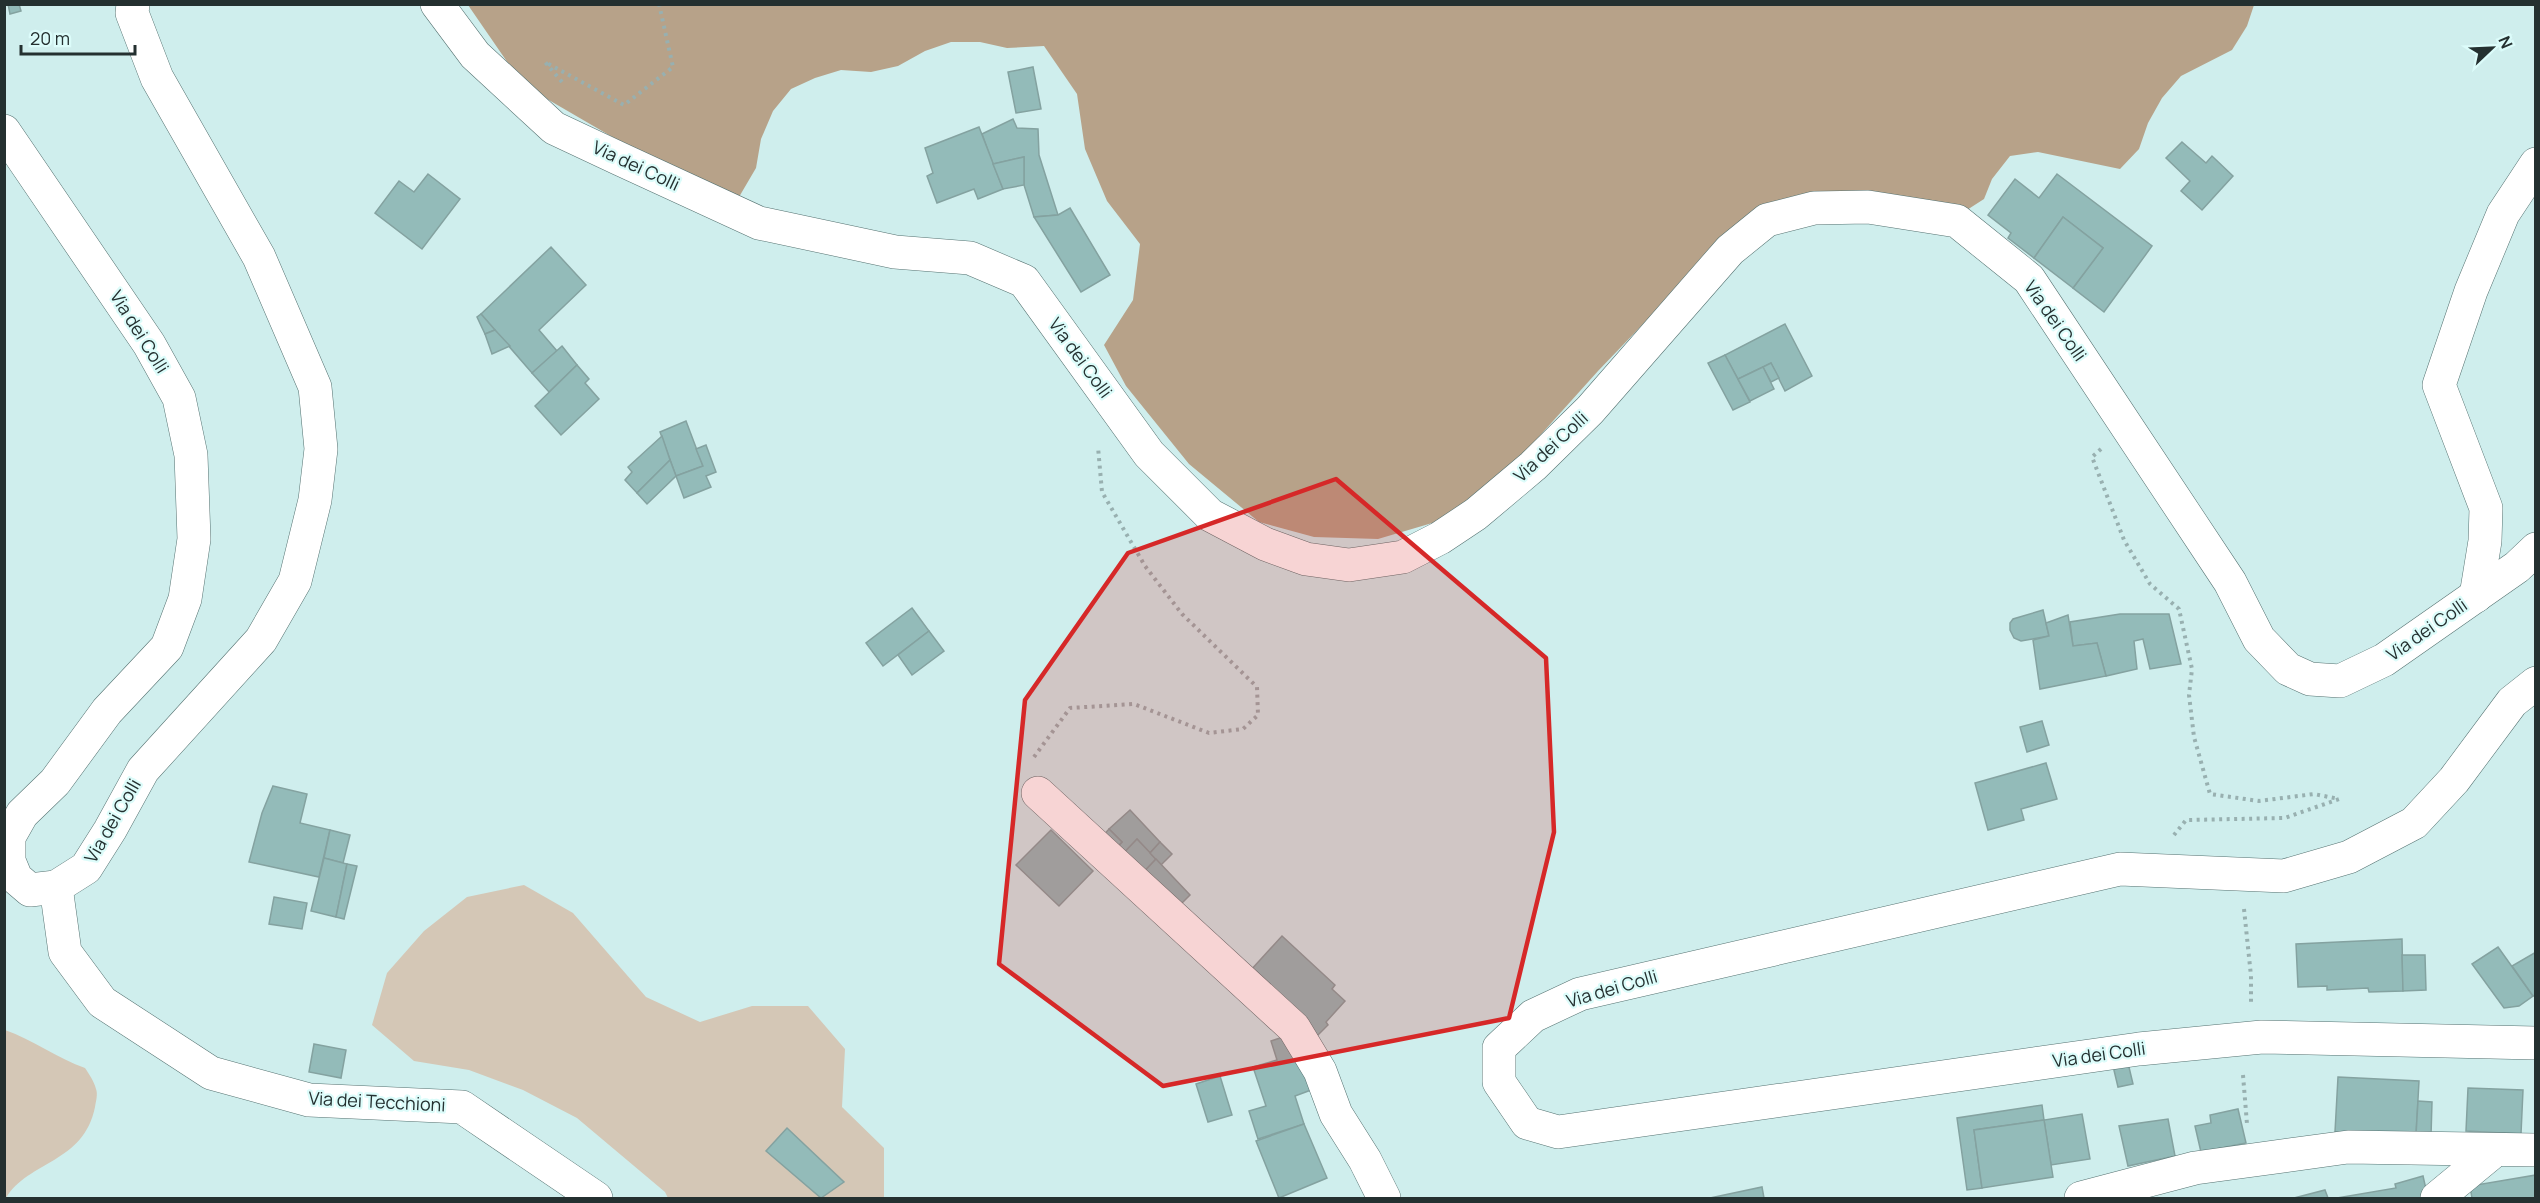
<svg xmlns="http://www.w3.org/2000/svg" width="2540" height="1203" font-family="Manrope,sans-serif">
  <rect width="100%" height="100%" fill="#cfeeed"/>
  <!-- green -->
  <g fill="#d4c7b6">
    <polygon points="524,885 573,913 646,997 700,1022 752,1006 808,1006 845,1049 842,1107 884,1148 884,1198 668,1198 665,1192 577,1118 523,1090 469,1070 414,1061 372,1025 387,973 424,931 467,897"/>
    <path d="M 5,1030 C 33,1040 57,1058 85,1068 C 89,1074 94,1081 96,1089 C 98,1094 96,1101 95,1107 C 84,1163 28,1161 6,1198 Z"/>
  </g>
  <!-- forest -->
  <polygon fill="#b7a289" points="468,5 2254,5 2247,26 2232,50 2181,76 2162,98 2148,123 2139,149 2120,169 2038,152 2010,156 1992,179 1984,199 1942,226 1788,218 1718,246 1598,371 1507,472 1439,521 1378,539 1314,537 1259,522 1189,464 1126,386 1104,345 1133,300 1140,244 1107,201 1085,149 1077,94 1044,46 1007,48 980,42 951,42 925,51 898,66 871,72 841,70 815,78 791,89 773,111 761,139 756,168 739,197 645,156 523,85"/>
  <!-- building -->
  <g fill="#93bbb9" stroke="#84a2a0" stroke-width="1.5">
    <polygon points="8,4 19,4 21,11 10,14"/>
    <polygon points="1033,67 1041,109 1016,113 1008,72"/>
    <polygon points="1013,119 1017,128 1038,129 1039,155 1058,215 1034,217 1024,185 1024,157 993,164 982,134"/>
    <polygon points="979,127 1003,189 978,199 974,189 937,203 927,176 933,173 925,148"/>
    <polygon points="2182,142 2206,163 2212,156 2233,176 2202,210 2181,191 2190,181 2166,158"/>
    <polygon points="1024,157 1024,185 1003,189 993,164"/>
    <polygon points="428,174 460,199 422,249 375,213 399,181 414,192"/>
    <polygon points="2057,174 2152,246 2104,312 2073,288 2103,248 2063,217 2034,258 2008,238 2011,233 1988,215 2015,179 2039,198"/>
    <polygon points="1070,208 1110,275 1081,292 1034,217 1058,215"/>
    <polygon points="2063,217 2103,248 2073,288 2034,258"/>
    <polygon points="551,247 586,285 539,330 557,351 532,373 481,314"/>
    <polygon points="481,314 495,330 485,334 477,317"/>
    <polygon points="1785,324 1812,376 1785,391 1771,363 1738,379 1725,355"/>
    <polygon points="495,330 510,346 492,354 485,334"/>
    <polygon points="562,346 577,365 549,392 532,373"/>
    <polygon points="1725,355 1750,402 1733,410 1708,363"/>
    <polygon points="1771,363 1779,378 1771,382 1763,367"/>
    <polygon points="577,365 589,379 585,383 599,399 561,435 535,406"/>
    <polygon points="1763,367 1774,389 1750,401 1738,379"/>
    <polygon points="686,421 703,466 676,476 660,432"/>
    <polygon points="662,436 670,460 637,493 625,480 632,472 628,467"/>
    <polygon points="706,445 716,472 706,476 711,487 684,498 676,476 703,466 696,449"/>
    <polygon points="670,460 676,476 647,504 637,493"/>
    <polygon points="912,608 929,631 883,666 866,643"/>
    <polygon points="2043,610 2049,636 2021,641 2014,638 2010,630 2010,623 2013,619"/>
    <polygon points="2120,614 2169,614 2181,664 2150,669 2143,639 2134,641 2137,669 2106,676 2097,643 2073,646 2070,622"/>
    <polygon points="2068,615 2073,646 2097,643 2106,676 2040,689 2033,640 2049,636 2046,623"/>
    <polygon points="929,631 944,651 912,675 898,655"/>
    <polygon points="2042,721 2049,745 2027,752 2020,727"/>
    <polygon points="2046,763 2057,799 2021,809 2024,820 1988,830 1975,783"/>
    <polygon points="273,786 307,794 300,823 330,830 319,877 249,862 262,813"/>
    <polygon points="1130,810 1160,842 1150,853 1137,839 1121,856 1115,850 1122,842 1109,829"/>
    <polygon points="1109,829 1122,842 1111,853 1099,840"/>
    <polygon points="330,830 350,835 343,863 324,858"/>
    <polygon points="1051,830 1093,871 1059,906 1016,865"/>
    <polygon points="1137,839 1156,859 1137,879 1118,859"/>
    <polygon points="1160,842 1172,854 1161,865 1150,853"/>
    <polygon points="324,858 347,864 336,917 311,911"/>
    <polygon points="1156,859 1190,895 1174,911 1140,876"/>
    <polygon points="347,864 357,866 344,919 336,917"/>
    <polygon points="274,897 307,903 302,929 269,924"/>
    <polygon points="1282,936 1335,985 1332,989 1345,1001 1326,1022 1328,1025 1314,1039 1250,971"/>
    <polygon points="2402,939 2403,991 2369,992 2368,988 2327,990 2327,986 2298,987 2296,944"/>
    <polygon points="2498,947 2533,996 2519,1006 2504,1008 2472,964"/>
    <polygon points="2536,952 2536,994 2533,996 2512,966"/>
    <polygon points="2402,955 2425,955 2426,990 2403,991"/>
    <polygon points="1286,1036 1311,1090 1295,1096 1304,1124 1258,1139 1249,1111 1266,1106 1253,1067 1277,1060 1271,1041"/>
    <polygon points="314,1044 346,1050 341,1078 309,1072"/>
    <polygon points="2128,1063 2133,1084 2118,1087 2113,1066"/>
    <polygon points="1220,1076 1232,1115 1208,1122 1196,1084"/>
    <polygon points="2338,1077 2419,1081 2416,1135 2335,1132"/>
    <polygon points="2468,1088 2523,1090 2521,1134 2466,1131"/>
    <polygon points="2418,1101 2432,1102 2431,1136 2416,1135"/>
    <polygon points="2042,1105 2044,1120 1974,1130 1982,1188 1967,1190 1957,1118"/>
    <polygon points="2238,1109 2246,1143 2201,1152 2195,1126 2211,1123 2210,1115"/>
    <polygon points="2082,1114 2090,1159 2051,1165 2044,1120"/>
    <polygon points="2168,1119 2175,1156 2128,1166 2119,1126"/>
    <polygon points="2044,1120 2053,1177 1982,1188 1974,1130"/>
    <polygon points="1304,1124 1327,1178 1279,1198 1256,1141"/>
    <polygon points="787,1128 844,1182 821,1198 766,1151"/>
    <polygon points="2536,1175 2536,1198 2472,1198 2470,1186"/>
    <polygon points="2423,1176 2428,1198 2337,1198 2396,1188 2395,1184"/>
    <polygon points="1762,1187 1764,1198 1710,1198"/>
    <polygon points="2325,1190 2328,1198 2294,1198"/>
  </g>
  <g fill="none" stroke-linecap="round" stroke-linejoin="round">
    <defs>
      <g id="minor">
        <polyline points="437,4 475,55 554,128 620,159 759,223 895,252 970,258 1024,281 1149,454 1210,515 1265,544 1306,559 1349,565 1403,557 1440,538 1476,514 1533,466 1590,410 1730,250 1767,220 1814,208 1868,207 1957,221 2029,279 2230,582 2259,639 2288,669 2310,679 2340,681 2384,660 2517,567 2536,549"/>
        <polyline points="4,131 149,344 179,398 191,455 194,539 185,599 167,647 107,711 55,782 22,814 9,837 9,861 16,878 30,890 56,887 86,868 110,830 143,770 261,640 295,581 315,500 321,449 315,387 259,257 157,78 132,13 133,4"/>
        <polyline points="2476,596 2485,541 2486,508 2439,385 2471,291 2503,214 2536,164"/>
        <polyline points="2536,683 2512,702 2454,780 2414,823 2349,857 2284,876 2120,869 1580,994 1533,1016 1499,1048 1499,1082 1527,1123 1558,1132 2139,1049 2262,1037 2536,1043"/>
        <polyline points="1038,793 1294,1028 1320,1071 1336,1114 1365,1160 1384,1198"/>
        <polyline points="56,887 65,952 102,1002 211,1073 309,1100 462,1107 596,1198"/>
        <polyline points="2081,1198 2195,1168 2348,1147 2536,1150"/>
        <polyline points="2437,1198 2494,1151"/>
      </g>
    </defs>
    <!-- minor casing -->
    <use href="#minor" stroke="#557271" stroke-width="34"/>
    <!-- path -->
    <g stroke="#98b0b0" stroke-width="4" stroke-dasharray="3 4.5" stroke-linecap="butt">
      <polyline points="562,82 545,62 624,105 673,67 659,4"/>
      <polyline points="2101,449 2092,457 2124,540 2150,584 2179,609 2192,669 2189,695 2194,737 2210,794 2259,801 2314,794 2339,799 2285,818 2186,820 2174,835"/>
      <polyline points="1034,757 1070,708 1134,704 1209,733 1243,729 1258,715 1257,687 1182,614 1145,566 1102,492 1098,447"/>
      <polyline points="2244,909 2251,976 2251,1003"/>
      <polyline points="2243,1075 2247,1124"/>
    </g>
    <!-- minor -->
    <use href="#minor" stroke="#fff" stroke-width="33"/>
  </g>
  <!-- marked area -->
  <path fill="#d62828" fill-opacity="0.2" stroke="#d62828" stroke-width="4.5" stroke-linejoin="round" d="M 1336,479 L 1546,658 L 1554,832 L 1509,1018 L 1163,1086 L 999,964 L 1025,700 L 1128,553 Z"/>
  <g text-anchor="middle" stroke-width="4.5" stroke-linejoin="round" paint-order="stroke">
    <!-- street labels -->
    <g font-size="18" fill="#243030" stroke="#dcfcfa">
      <text transform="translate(636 166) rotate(25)" y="6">Via dei Colli</text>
      <text transform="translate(2055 321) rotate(55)" y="6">Via dei Colli</text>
      <text transform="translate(139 332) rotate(58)" y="6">Via dei Colli</text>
      <text transform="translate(1080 358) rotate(54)" y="6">Via dei Colli</text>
      <text transform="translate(1551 447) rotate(-43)" y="6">Via dei Colli</text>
      <text transform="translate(2427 630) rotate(-35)" y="6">Via dei Colli</text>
      <text transform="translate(113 821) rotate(-60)" y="6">Via dei Colli</text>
      <text transform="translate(1612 989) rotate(-16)" y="6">Via dei Colli</text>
      <text transform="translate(2099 1055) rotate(-8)" y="6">Via dei Colli</text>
      <text transform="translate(377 1102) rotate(3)" y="6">Via dei Tecchioni</text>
    </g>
  </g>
  <!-- border -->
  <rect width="2540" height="1203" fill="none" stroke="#243030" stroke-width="12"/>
  <!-- north arrow -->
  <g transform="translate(2492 48) rotate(67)" stroke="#dcfcfa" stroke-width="4.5" paint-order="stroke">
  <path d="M0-4.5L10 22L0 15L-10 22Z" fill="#243030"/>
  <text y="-9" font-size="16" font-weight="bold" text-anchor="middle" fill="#243030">N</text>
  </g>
  <!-- scale -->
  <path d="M21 45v9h114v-9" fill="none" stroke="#243030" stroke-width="3"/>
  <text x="30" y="45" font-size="18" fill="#243030" stroke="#dcfcfa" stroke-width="4.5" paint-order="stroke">20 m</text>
</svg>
